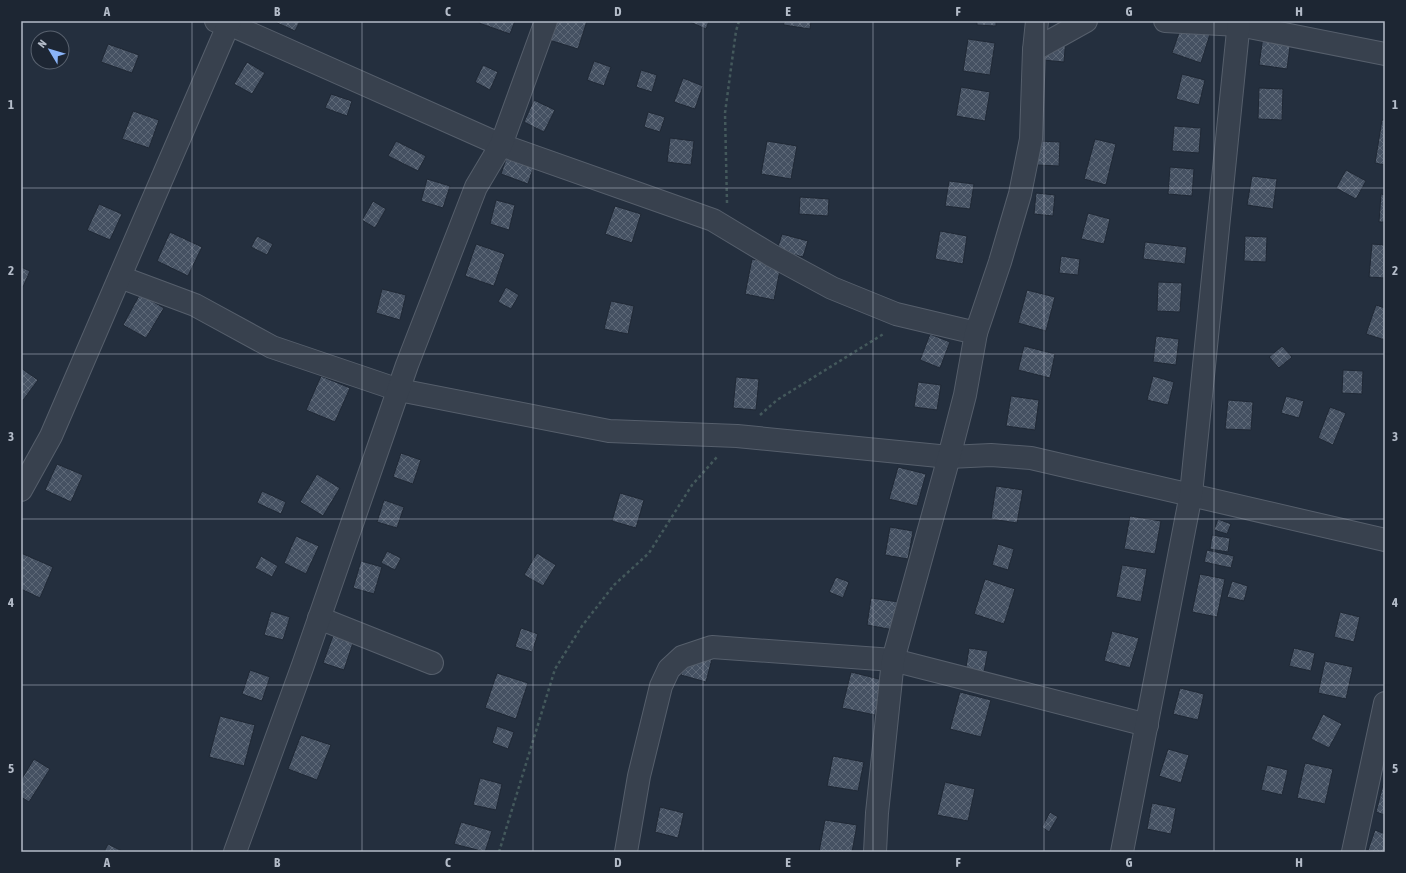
<svg xmlns="http://www.w3.org/2000/svg" width="1406" height="873" font-family="'Asap Condensed',sans-serif">
  <defs>
    <pattern id="building-cross-hatch" width="8" height="8" patternUnits="userSpaceOnUse"><rect width="8" height="8" fill="#455162"/><path d="M0 0l8 8M0 8l8-8" fill="none" stroke="#5d6877"/></pattern>
  </defs>
  <rect width="100%" height="100%" fill="#242f3e"/>
  <!-- building -->
  <g fill="url(#building-cross-hatch)" stroke="#1f2835">
    <polygon points="273,21 300,21 295,31"/>
    <polygon points="480,21 515,21 510,34 479,23"/>
    <polygon points="552,21 587,21 578,49 546,39"/>
    <polygon points="688,21 709,21 706,29"/>
    <polygon points="784,21 811,21 810,29 784,25"/>
    <polygon points="977,21 996,21 996,26 977,25"/>
    <polygon points="1182,24 1210,34 1201,63 1172,53"/>
    <polygon points="1045,36 1066,37 1064,62 1043,60"/>
    <polygon points="1263,36 1291,39 1287,69 1259,65"/>
    <polygon points="968,39 995,43 990,75 963,71"/>
    <polygon points="108,44 139,55 132,73 101,62"/>
    <polygon points="594,61 611,67 604,86 587,80"/>
    <polygon points="247,62 265,73 252,94 234,84"/>
    <polygon points="483,65 498,72 490,90 475,82"/>
    <polygon points="641,70 657,75 652,92 636,87"/>
    <polygon points="1182,74 1205,80 1199,105 1176,99"/>
    <polygon points="683,78 703,86 695,109 674,102"/>
    <polygon points="961,87 990,92 985,121 956,116"/>
    <polygon points="1259,88 1283,89 1282,120 1258,119"/>
    <polygon points="331,94 352,101 347,116 325,108"/>
    <polygon points="534,100 555,110 544,132 524,122"/>
    <polygon points="133,111 159,120 149,148 122,139"/>
    <polygon points="648,112 665,117 660,132 644,127"/>
    <polygon points="1382,120 1385,120 1385,165 1375,163"/>
    <polygon points="1174,126 1201,128 1199,153 1172,151"/>
    <polygon points="670,138 694,141 691,165 667,162"/>
    <polygon points="1095,139 1116,144 1106,185 1084,179"/>
    <polygon points="396,141 426,156 418,171 388,156"/>
    <polygon points="767,141 797,146 791,179 761,174"/>
    <polygon points="1038,141 1060,142 1059,166 1037,165"/>
    <polygon points="510,147 537,156 528,184 501,174"/>
    <polygon points="1170,167 1194,169 1192,196 1168,194"/>
    <polygon points="1346,170 1366,181 1356,199 1336,188"/>
    <polygon points="1252,176 1277,179 1273,209 1247,205"/>
    <polygon points="427,179 450,186 443,208 421,201"/>
    <polygon points="949,181 974,184 970,209 945,206"/>
    <polygon points="1036,193 1055,195 1053,216 1034,214"/>
    <polygon points="1381,194 1385,195 1385,222 1379,222"/>
    <polygon points="800,197 829,199 828,216 799,214"/>
    <polygon points="496,200 515,205 509,230 490,224"/>
    <polygon points="373,201 386,209 375,228 362,220"/>
    <polygon points="99,204 122,214 110,240 87,230"/>
    <polygon points="615,206 641,214 632,243 605,234"/>
    <polygon points="1088,213 1110,219 1104,244 1081,239"/>
    <polygon points="940,231 967,236 963,264 935,259"/>
    <polygon points="170,232 202,247 188,276 157,261"/>
    <polygon points="782,234 808,241 803,257 777,250"/>
    <polygon points="257,236 273,244 267,255 251,247"/>
    <polygon points="1245,236 1267,237 1266,262 1244,261"/>
    <polygon points="1145,242 1187,247 1185,264 1143,259"/>
    <polygon points="476,244 505,254 494,286 465,276"/>
    <polygon points="1372,244 1385,245 1385,278 1369,277"/>
    <polygon points="1061,256 1080,259 1078,275 1059,273"/>
    <polygon points="752,259 781,265 774,300 745,294"/>
    <polygon points="21,267 30,271 23,287 21,286"/>
    <polygon points="1158,282 1182,283 1180,312 1157,311"/>
    <polygon points="506,287 519,295 511,309 498,302"/>
    <polygon points="382,289 406,295 400,320 376,313"/>
    <polygon points="1027,290 1055,297 1046,331 1018,323"/>
    <polygon points="140,294 164,308 146,338 123,325"/>
    <polygon points="611,301 634,306 628,334 604,329"/>
    <polygon points="1376,305 1385,308 1385,340 1366,334"/>
    <polygon points="930,334 950,342 940,368 920,360"/>
    <polygon points="1156,336 1179,339 1176,365 1153,362"/>
    <polygon points="1024,346 1055,354 1050,378 1018,370"/>
    <polygon points="1282,346 1292,357 1279,368 1269,357"/>
    <polygon points="21,368 38,380 21,403"/>
    <polygon points="1343,370 1363,371 1362,394 1342,393"/>
    <polygon points="321,376 350,388 335,422 306,410"/>
    <polygon points="1153,376 1174,382 1168,405 1147,400"/>
    <polygon points="736,377 759,379 756,410 733,408"/>
    <polygon points="918,382 941,385 937,410 914,407"/>
    <polygon points="1011,396 1039,400 1035,430 1006,426"/>
    <polygon points="1286,396 1304,401 1299,418 1281,413"/>
    <polygon points="1228,400 1253,402 1251,430 1225,429"/>
    <polygon points="1330,407 1346,413 1333,445 1318,438"/>
    <polygon points="401,453 421,460 413,484 393,477"/>
    <polygon points="57,464 83,475 71,502 45,490"/>
    <polygon points="898,467 926,474 917,506 889,499"/>
    <polygon points="317,474 340,488 323,516 300,502"/>
    <polygon points="996,486 1023,490 1017,523 991,519"/>
    <polygon points="262,491 286,502 281,514 257,503"/>
    <polygon points="620,493 644,500 636,528 612,521"/>
    <polygon points="384,500 404,507 397,528 377,522"/>
    <polygon points="1130,516 1161,521 1155,554 1124,549"/>
    <polygon points="1218,519 1231,524 1227,534 1214,530"/>
    <polygon points="890,527 913,531 908,559 885,555"/>
    <polygon points="1212,535 1230,538 1228,552 1210,549"/>
    <polygon points="296,536 319,546 306,574 284,563"/>
    <polygon points="998,544 1014,549 1008,570 992,565"/>
    <polygon points="1207,550 1234,556 1231,568 1204,562"/>
    <polygon points="387,551 401,558 395,570 381,563"/>
    <polygon points="21,553 53,567 40,598 21,589"/>
    <polygon points="537,553 556,565 543,586 524,575"/>
    <polygon points="261,556 278,566 272,577 255,568"/>
    <polygon points="361,561 382,567 374,594 353,588"/>
    <polygon points="1122,565 1147,569 1141,602 1116,597"/>
    <polygon points="1200,574 1225,579 1217,617 1192,612"/>
    <polygon points="836,577 849,582 843,598 829,592"/>
    <polygon points="985,579 1015,589 1004,624 974,614"/>
    <polygon points="1232,581 1248,586 1244,601 1227,597"/>
    <polygon points="871,598 899,602 894,630 867,625"/>
    <polygon points="271,611 290,617 283,640 264,635"/>
    <polygon points="1340,612 1360,617 1354,642 1334,637"/>
    <polygon points="521,628 538,634 532,652 515,647"/>
    <polygon points="1112,631 1139,638 1130,668 1104,661"/>
    <polygon points="334,633 354,640 344,670 323,663"/>
    <polygon points="969,648 988,651 983,677 965,674"/>
    <polygon points="1294,648 1315,653 1311,671 1289,666"/>
    <polygon points="687,649 713,655 706,682 681,675"/>
    <polygon points="1325,661 1353,667 1346,699 1318,693"/>
    <polygon points="250,670 270,677 262,701 242,694"/>
    <polygon points="851,672 883,680 875,715 842,708"/>
    <polygon points="497,673 528,683 516,719 485,708"/>
    <polygon points="1180,688 1204,694 1198,720 1173,714"/>
    <polygon points="960,692 991,700 981,737 950,729"/>
    <polygon points="1323,714 1342,724 1329,748 1311,739"/>
    <polygon points="220,716 255,725 244,766 209,757"/>
    <polygon points="497,726 514,732 508,749 492,743"/>
    <polygon points="301,735 331,745 317,780 288,769"/>
    <polygon points="1168,749 1189,755 1181,783 1159,776"/>
    <polygon points="833,756 864,762 858,791 827,786"/>
    <polygon points="34,759 50,769 29,802 21,797 21,780"/>
    <polygon points="1305,763 1333,769 1325,804 1297,798"/>
    <polygon points="1267,765 1288,770 1282,795 1261,790"/>
    <polygon points="1385,777 1385,815 1376,812"/>
    <polygon points="480,778 502,784 496,810 473,805"/>
    <polygon points="945,782 975,789 968,821 937,815"/>
    <polygon points="1152,803 1176,808 1171,834 1147,829"/>
    <polygon points="660,807 684,813 678,838 655,832"/>
    <polygon points="1050,812 1058,817 1049,832 1042,827"/>
    <polygon points="825,820 857,825 852,852 819,852"/>
    <polygon points="461,822 492,831 485,852 454,844"/>
    <polygon points="1375,830 1385,834 1385,852 1373,852 1368,850"/>
    <polygon points="108,844 124,852 104,852"/>
  </g>
  <g fill="none" stroke-linecap="round" stroke-linejoin="round">
    <defs>
      <g id="minor">
        <polyline points="216,21 229,24 501,145 713,220 771,255 832,288 896,314 976,333"/>
        <polyline points="1165,21 1239,25 1385,54"/>
        <polyline points="1034,50 1086,21"/>
        <polyline points="120,277 195,305 272,347 399,390 609,431 737,436 949,457 991,455 1031,458 1385,540"/>
        <polyline points="21,490 51,436 230,21"/>
        <polyline points="319,618 432,663"/>
        <polyline points="235,852 303,665 407,365 476,187 501,145 546,21"/>
        <polyline points="626,852 639,776 661,686 669,669 682,657 712,647 893,660 1147,725"/>
        <polyline points="875,852 877,813 893,660 949,457 965,395 976,333 1000,262 1020,194 1031,139 1034,50 1037,21"/>
        <polyline points="1122,852 1191,494 1239,21"/>
        <polyline points="1353,852 1385,703"/>
      </g>
    </defs>
    <!-- minor casing -->
    <use href="#minor" stroke="#565f6c" stroke-width="24"/>
    <!-- path -->
    <g stroke="#44595c" stroke-width="2.5" stroke-dasharray="3 3" stroke-linecap="butt">
      <polyline points="727,203 725,113 736,31 739,21"/>
      <polyline points="760,415 777,400 885,333"/>
      <polyline points="499,852 555,669 582,626 614,585 649,553 692,485 717,457"/>
    </g>
    <!-- minor -->
    <use href="#minor" stroke="#38414e" stroke-width="22"/>
  </g>
  <!-- grid -->
  <path fill="none" stroke="#b4bcc9" stroke-width="1" stroke-opacity="0.55" d="M 192,21 L 192,852M 362,21 L 362,852M 533,21 L 533,852M 703,21 L 703,852M 873,21 L 873,852M 1044,21 L 1044,852M 1214,21 L 1214,852M 21,188 L 1385,188M 21,354 L 1385,354M 21,519 L 1385,519M 21,685 L 1385,685"/>
  <!-- border -->
  <rect width="1406" height="873" fill="none" stroke="#1d2633" stroke-width="44"/>
  <!-- north arrow -->
  <g transform="translate(50 50) rotate(308)"><circle r="19" fill="#1d2633" stroke="#59626f"/>
  <path d="M0-3L7 15L0 10L-7 15Z" fill="#8ab4f8"/>
  <text y="-6" font-size="11" font-weight="bold" text-anchor="middle" fill="#b4bcc9">N</text>
  </g>
  <rect x="22" y="22" width="1362" height="829" fill="none" stroke="#b4bcc9" stroke-width="1.5"/>
  <g font-size="13" text-anchor="middle" font-weight="bold" fill="#b4bcc9">
    <text x="107" y="16">A</text>
    <text x="277" y="16">B</text>
    <text x="448" y="16">C</text>
    <text x="618" y="16">D</text>
    <text x="788" y="16">E</text>
    <text x="958" y="16">F</text>
    <text x="1129" y="16">G</text>
    <text x="1299" y="16">H</text>
    <text x="11" y="109">1</text>
    <text x="1395" y="109">1</text>
    <text x="11" y="275">2</text>
    <text x="1395" y="275">2</text>
    <text x="11" y="441">3</text>
    <text x="1395" y="441">3</text>
    <text x="11" y="607">4</text>
    <text x="1395" y="607">4</text>
    <text x="11" y="773">5</text>
    <text x="1395" y="773">5</text>
    <text x="107" y="867">A</text>
    <text x="277" y="867">B</text>
    <text x="448" y="867">C</text>
    <text x="618" y="867">D</text>
    <text x="788" y="867">E</text>
    <text x="958" y="867">F</text>
    <text x="1129" y="867">G</text>
    <text x="1299" y="867">H</text>
  </g>
</svg>
